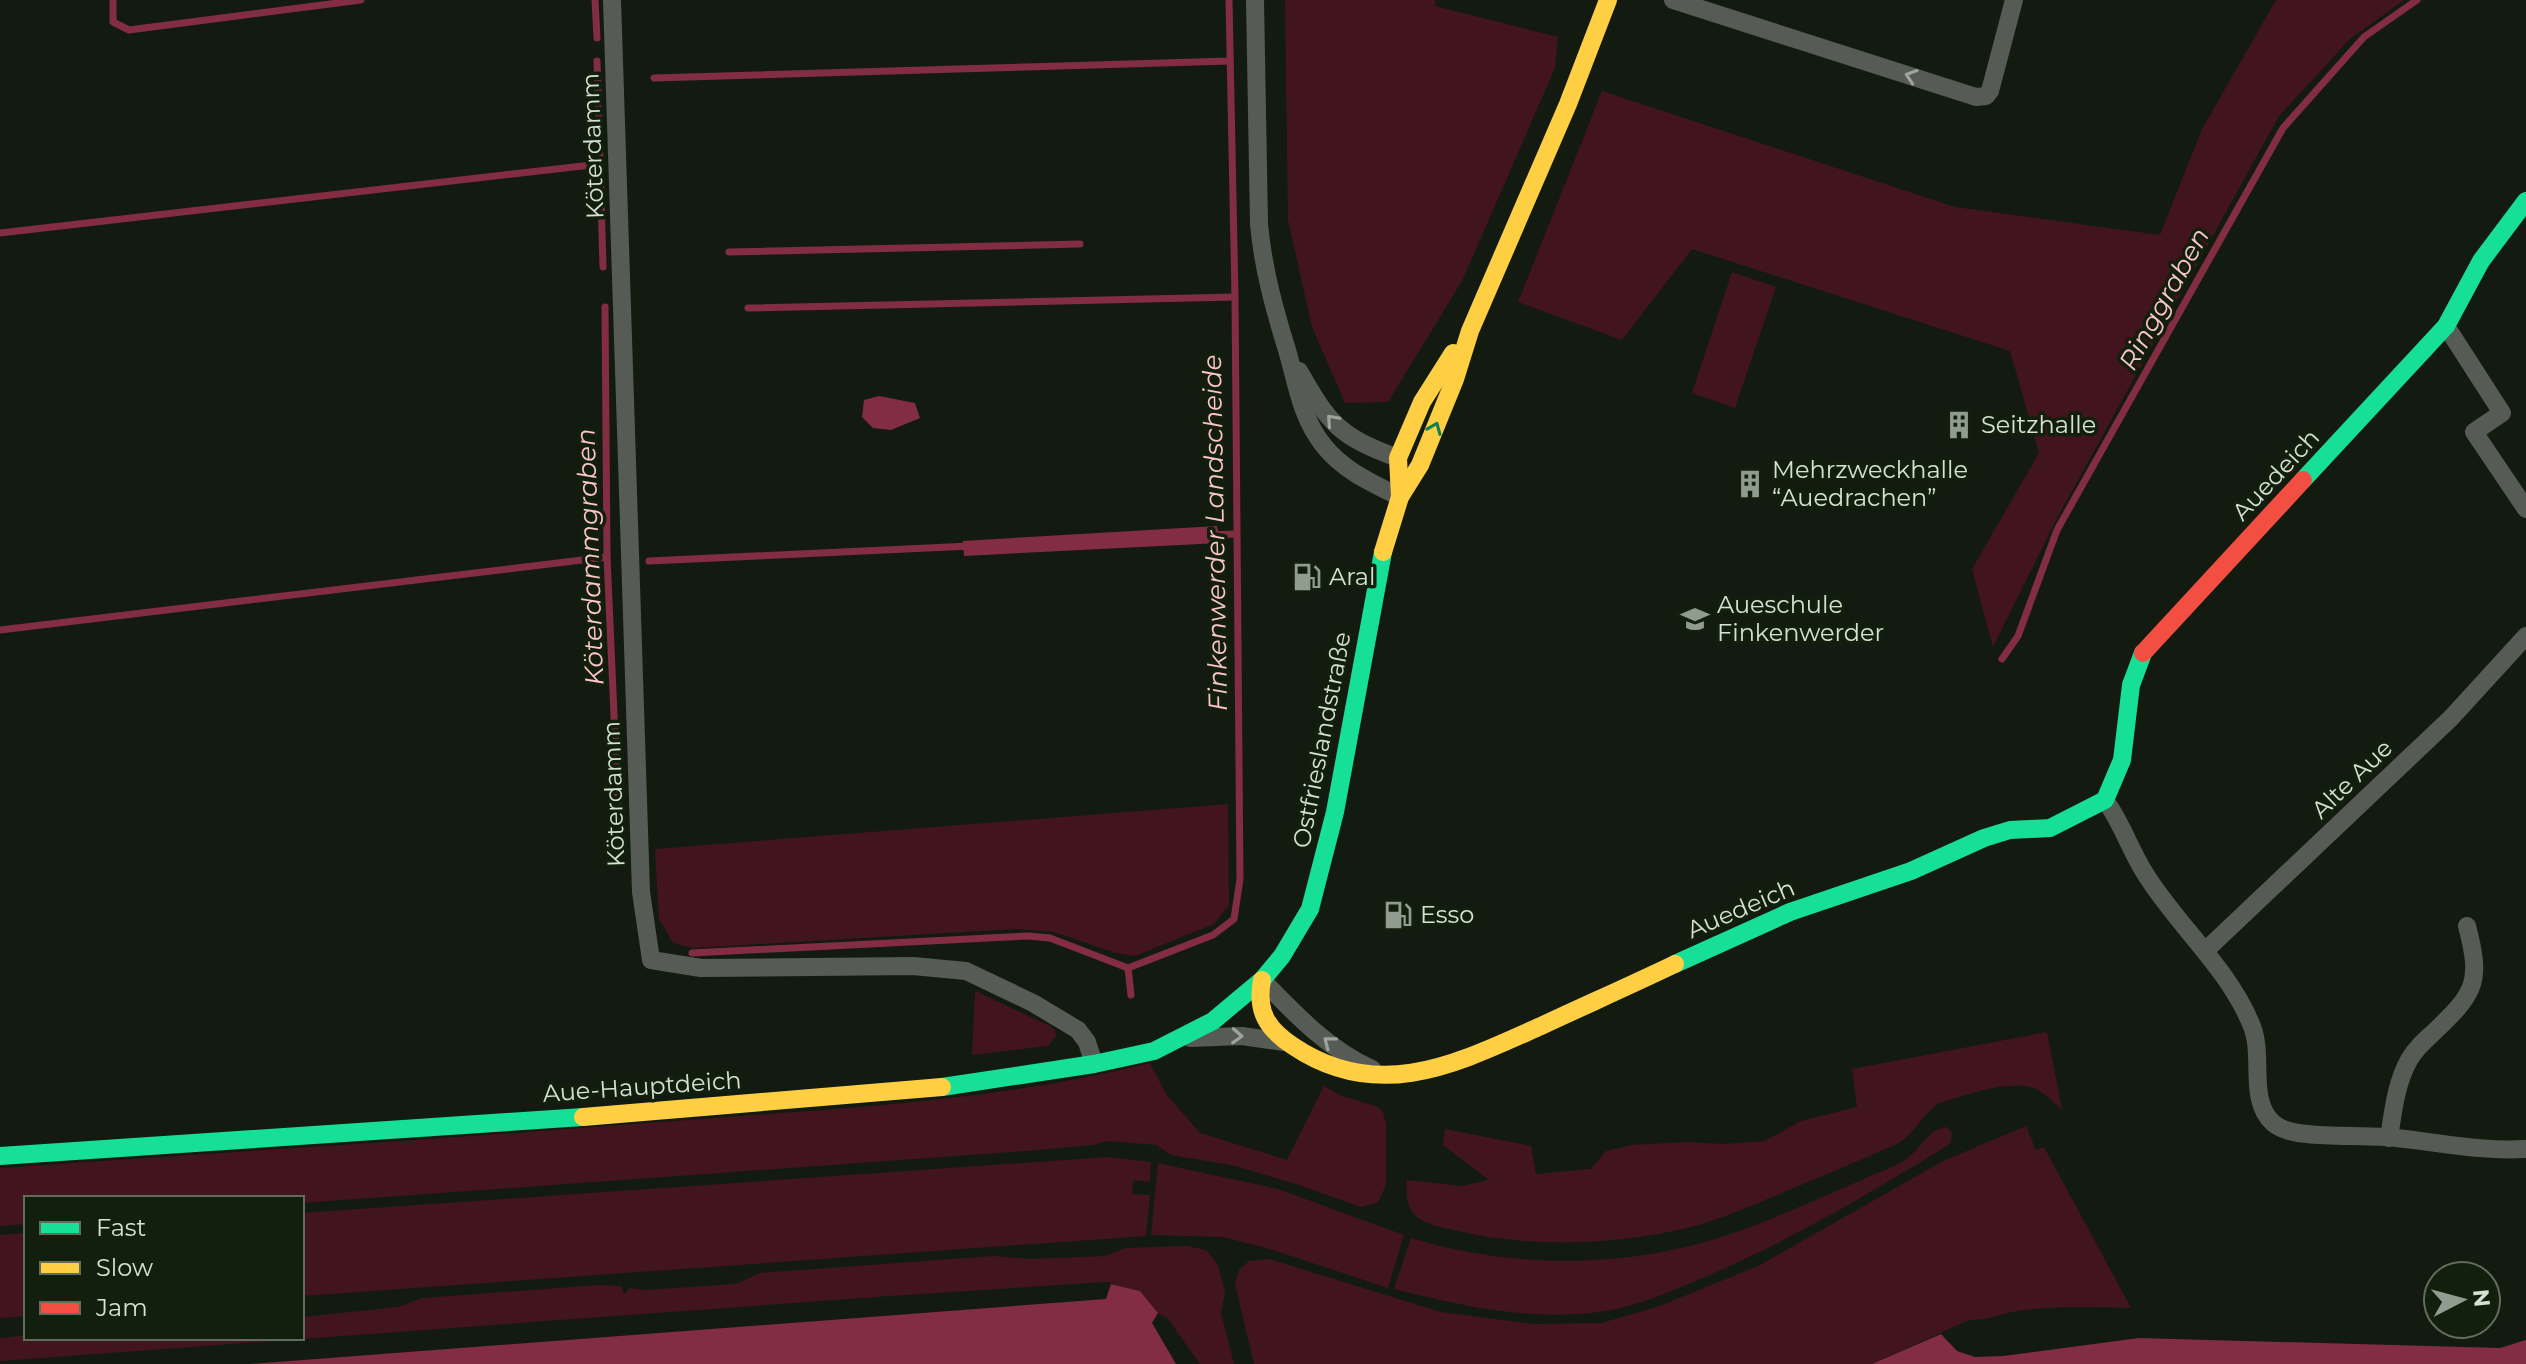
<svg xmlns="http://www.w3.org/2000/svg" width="2526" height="1364" font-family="Montserrat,sans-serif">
  <rect width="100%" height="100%" fill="#131b10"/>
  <!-- green -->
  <g fill="#42141e">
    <polygon points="1285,0 1435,0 1435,6 1558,37 1555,68 1462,281 1388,402 1345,403 1312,327 1288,220"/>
    <polygon points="2276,0 2404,0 2350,39 2279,116 2057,518 1993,647 1972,569 2039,453 2010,351 1692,249 1622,340 1518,302 1602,91 1955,207 2160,235 2202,129"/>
    <polygon points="1732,272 1776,287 1735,408 1692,393"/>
    <polygon points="1228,804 1229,905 1214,924 1135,956 1116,953 1054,932 1015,929 694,948 673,943 659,919 655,849"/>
    <polygon points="975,991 1050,1026 1055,1030 1056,1036 1048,1046 972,1055"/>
    <path d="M 2047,1032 L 2062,1110 C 2052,1100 2040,1088 2025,1086 C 1998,1083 1965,1096 1939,1103 C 1923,1114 1915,1132 1899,1143 C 1858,1161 1816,1179 1775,1196 C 1745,1208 1714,1222 1683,1229 C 1611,1245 1530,1248 1458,1231 C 1424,1223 1403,1221 1407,1180 L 1461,1186 L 1489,1180 L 1443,1145 L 1445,1129 L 1531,1146 L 1536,1174 L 1591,1169 L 1606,1151 L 1631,1145 L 1686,1142 L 1724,1144 L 1765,1141 L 1801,1121 L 1857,1107 L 1852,1069 Z"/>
    <path d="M 1150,1063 L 1166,1094 L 1200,1133 L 1287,1160 L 1324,1086 L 1342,1096 L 1376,1106 L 1383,1112 L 1386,1124 L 1386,1185 L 1378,1202 L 1361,1207 L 1296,1184 L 1231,1165 L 1171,1155 L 1156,1145 L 1107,1141 L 1093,1145 L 1025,1151 L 302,1203 L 302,1198 L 26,1198 L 26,1224 L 0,1226 L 0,1168 C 229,1152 459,1138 688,1120 C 843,1108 999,1101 1150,1063 Z"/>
    <path d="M 2026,1126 L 2036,1150 L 2044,1147 L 2131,1308 C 2095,1307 2060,1306 2024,1310 C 2005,1312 1988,1321 1969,1320 L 1872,1364 L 1254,1364 L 1235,1284 L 1239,1270 L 1249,1261 L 1269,1259 L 1441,1312 L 1534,1324 L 1601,1323 L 1657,1307 L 1758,1266 L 1943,1161 Z"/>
    <path d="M 1947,1127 L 1952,1133 L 1950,1144 C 1869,1194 1786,1243 1698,1280 C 1667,1293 1632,1308 1599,1312 C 1530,1321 1461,1306 1394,1289 L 1411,1238 C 1497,1264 1589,1268 1677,1249 C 1742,1235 1805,1204 1866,1178 C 1878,1172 1894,1168 1905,1160 C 1919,1151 1929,1128 1947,1127 Z"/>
    <polygon points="1108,1157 1151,1162 1150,1182 1133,1180 1132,1194 1150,1195 1146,1236 302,1296 302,1213"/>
    <polygon points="1158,1163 1278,1189 1404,1235 1388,1288 1270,1249 1223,1237 1151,1235"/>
    <polygon points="26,1233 26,1316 0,1318 0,1235"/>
    <polygon points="1187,1246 1206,1250 1218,1265 1225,1293 1221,1313 1234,1364 1200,1364 1168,1319 1158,1313 1140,1291 1106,1282 889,1296 0,1361 0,1338 26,1335 26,1338 302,1338 302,1317 398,1307 422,1298 599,1285 621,1286 624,1294 630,1288 644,1290 736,1284 760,1273 993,1256 1031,1259 1105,1256 1125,1248"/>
  </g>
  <!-- water -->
  <g fill="#822d41">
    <polygon points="879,396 915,403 920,418 891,430 873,428 862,417 864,400"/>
    <polygon points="1217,526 1220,543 964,556 963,541"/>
    <polygon points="1111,1284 1140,1291 1158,1313 1152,1323 1176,1364 251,1364 1106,1299"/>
    <polygon points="1941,1334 1957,1351 1975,1357 2003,1356 2139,1338 2500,1348 2526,1340 2526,1364 1872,1364"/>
  </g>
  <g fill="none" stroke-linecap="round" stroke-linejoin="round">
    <!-- stream -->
    <g stroke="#822d41" stroke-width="7">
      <polyline points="113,0 113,22 129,30 361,0"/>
      <polyline points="595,0 597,38"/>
      <polyline points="597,61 603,267"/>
      <polyline points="654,78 1230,61"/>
      <polyline points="0,233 600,164"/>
      <polyline points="729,252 1080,244"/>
      <polyline points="605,307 607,557 618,805"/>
      <polyline points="748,308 1235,297"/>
      <polyline points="1210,535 1235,534"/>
      <polyline points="649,561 970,546"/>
      <polyline points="0,630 607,557"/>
      <polyline points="2002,659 2018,636 2057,530 2283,128 2364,37 2417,0"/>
      <polyline points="692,953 1028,936 1050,938 1128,968"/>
      <polyline points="1131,995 1128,968 1213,935 1234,919 1240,879 1235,297 1229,0"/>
    </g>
    <!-- street -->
    <g stroke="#575b56" stroke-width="18">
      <polyline points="612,0 641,892 651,960 701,968 913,966 966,971 1033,1003 1078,1030 1087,1042 1094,1064"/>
      <path d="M 1255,0 L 1259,224 C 1263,268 1274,308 1287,350 C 1297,384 1301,418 1324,446 C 1344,471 1372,483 1400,497"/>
      <polyline points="1673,0 1976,97 1986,96 1990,91 2014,0"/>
      <polyline points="2446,326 2502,413 2474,432 2526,509"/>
      <path d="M 1299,371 C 1329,424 1340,437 1398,458"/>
      <path d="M 2105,800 C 2122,823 2130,850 2146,875 C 2178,926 2228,968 2251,1024 C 2265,1055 2247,1099 2273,1123 C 2281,1130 2296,1133 2307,1134 C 2333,1137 2360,1135 2386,1137 C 2433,1141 2479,1152 2526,1149"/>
      <polyline points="2205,951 2451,718 2526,636"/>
      <path d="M 1262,980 C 1295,1014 1329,1050 1372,1069"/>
      <polyline points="1190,1038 1242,1036 1284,1042"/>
      <path d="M 2389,1138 C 2393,1112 2396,1083 2409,1060 C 2415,1049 2424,1041 2433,1033 C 2475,993 2482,983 2467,926"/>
    </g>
    <!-- fast -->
    <g stroke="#16e098" stroke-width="18">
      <polyline points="2303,480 2446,326 2481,261 2526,201"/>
      <polyline points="1675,964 1790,912 1911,871 1984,838 2010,830 2050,828 2105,800 2122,760 2131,685 2143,653"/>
      <polyline points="942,1087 1094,1064 1154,1051 1213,1021 1262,980 1282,956 1310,909 1335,812 1383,552"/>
      <polyline points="0,1156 583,1117"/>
    </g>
    <!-- slow -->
    <g stroke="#ffcf43" stroke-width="18">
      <polyline points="1400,497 1398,458 1422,402 1453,353"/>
      <polyline points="1383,552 1400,497 1420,465 1455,379 1470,331 1568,104 1608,0"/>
      <path d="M 1262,980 C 1256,1011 1267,1029 1293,1046 C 1379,1104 1458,1063 1541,1026 C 1586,1005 1631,985 1675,964"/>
      <polyline points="583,1117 942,1087"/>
    </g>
    <!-- jam -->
    <polyline stroke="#f24e42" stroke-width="18" points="2143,653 2303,480"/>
  </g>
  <!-- one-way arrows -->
  <defs><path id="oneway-chevron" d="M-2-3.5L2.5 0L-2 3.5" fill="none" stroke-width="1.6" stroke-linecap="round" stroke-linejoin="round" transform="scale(2)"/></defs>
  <g stroke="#9da49b">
    <use href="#oneway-chevron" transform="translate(1911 76) rotate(-162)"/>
    <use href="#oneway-chevron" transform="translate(1332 420) rotate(-132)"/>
    <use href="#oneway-chevron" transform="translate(1237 1036) rotate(3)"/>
    <use href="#oneway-chevron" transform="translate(1329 1042) rotate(-142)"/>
  </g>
  <use stroke="#148052" href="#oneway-chevron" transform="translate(1435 428) rotate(-68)"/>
  <!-- icons -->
  <defs>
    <symbol id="building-bare" viewBox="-9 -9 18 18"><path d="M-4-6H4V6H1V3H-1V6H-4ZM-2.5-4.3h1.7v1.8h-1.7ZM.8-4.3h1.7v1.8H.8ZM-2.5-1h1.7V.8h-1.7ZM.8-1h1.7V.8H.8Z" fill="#929b8f" stroke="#111f0c" stroke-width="2.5" paint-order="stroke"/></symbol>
    <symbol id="fuel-bare" viewBox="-9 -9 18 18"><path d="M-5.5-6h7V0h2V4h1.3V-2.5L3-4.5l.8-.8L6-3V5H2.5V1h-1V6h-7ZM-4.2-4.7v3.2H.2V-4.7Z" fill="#929b8f" stroke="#111f0c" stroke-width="2.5" paint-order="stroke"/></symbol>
    <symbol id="school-bare" viewBox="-9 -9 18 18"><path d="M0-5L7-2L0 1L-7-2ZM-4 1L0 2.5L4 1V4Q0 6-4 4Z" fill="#929b8f" stroke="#111f0c" stroke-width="2.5" paint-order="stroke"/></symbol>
  </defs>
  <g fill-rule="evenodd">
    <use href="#building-bare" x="1939" y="405" width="40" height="40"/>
    <use href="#building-bare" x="1730" y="464" width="40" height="40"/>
    <use href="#fuel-bare" x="1287" y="557" width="40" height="40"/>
    <use href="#school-bare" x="1675" y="599" width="40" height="40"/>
    <use href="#fuel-bare" x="1378" y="895" width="40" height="40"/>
  </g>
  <g text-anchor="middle" stroke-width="7" stroke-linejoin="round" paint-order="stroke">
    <!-- street labels -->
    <g font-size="24" fill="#d7e0d4" stroke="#111f0c">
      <text transform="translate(593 146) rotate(-92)" y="8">Köterdamm</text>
      <text transform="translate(2276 475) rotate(-47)" y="8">Auedeich</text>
      <text transform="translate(1322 740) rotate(-79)" y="8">Ostfrieslandstraße</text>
      <text transform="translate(2352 779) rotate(-44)" y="8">Alte Aue</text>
      <text transform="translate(614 794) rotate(-92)" y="8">Köterdamm</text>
      <text transform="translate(1741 909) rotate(-23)" y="8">Auedeich</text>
      <text transform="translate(642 1087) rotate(-4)" y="8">Aue-Hauptdeich</text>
    </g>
    <!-- poi labels -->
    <g font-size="24" fill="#d7e0d4" stroke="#111f0c" text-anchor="start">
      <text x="1981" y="433">Seitzhalle</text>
      <text x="1772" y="478">Mehrzweckhalle<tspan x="1772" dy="28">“Auedrachen”</tspan></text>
      <text x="1329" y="585">Aral</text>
      <text x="1717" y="613">Aueschule<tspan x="1717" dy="28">Finkenwerder</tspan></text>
      <text x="1420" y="923">Esso</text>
    </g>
    <!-- water labels -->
    <g font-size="26" font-style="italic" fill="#fcc5cc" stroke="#111f0c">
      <text transform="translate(2164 299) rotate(-61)" y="9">Ringgraben</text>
      <text transform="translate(1215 533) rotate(-91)" y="9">Finkenwerder Landscheide</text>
      <text transform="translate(590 557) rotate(-92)" y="9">Köterdammgraben</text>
    </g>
  </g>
  <!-- legend -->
  <rect x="24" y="1196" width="280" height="144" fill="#111f0c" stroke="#606c5c" stroke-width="2"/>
  <rect x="40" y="1222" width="40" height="12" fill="#16e098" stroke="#606c5c" stroke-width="2"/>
  <text x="96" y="1236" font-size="24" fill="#d7e0d4">Fast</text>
  <rect x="40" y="1262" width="40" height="12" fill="#ffcf43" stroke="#606c5c" stroke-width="2"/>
  <text x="96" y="1276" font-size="24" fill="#d7e0d4">Slow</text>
  <rect x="40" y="1302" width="40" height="12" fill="#f24e42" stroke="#606c5c" stroke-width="2"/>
  <text x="96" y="1316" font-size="24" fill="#d7e0d4">Jam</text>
  <!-- north arrow -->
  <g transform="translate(2462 1300) rotate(84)"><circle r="38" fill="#111f0c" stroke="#606c5c" stroke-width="2"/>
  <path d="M0-6L14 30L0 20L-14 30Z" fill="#929b8f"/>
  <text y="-12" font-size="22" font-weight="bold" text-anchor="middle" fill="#d7e0d4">N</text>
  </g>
</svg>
